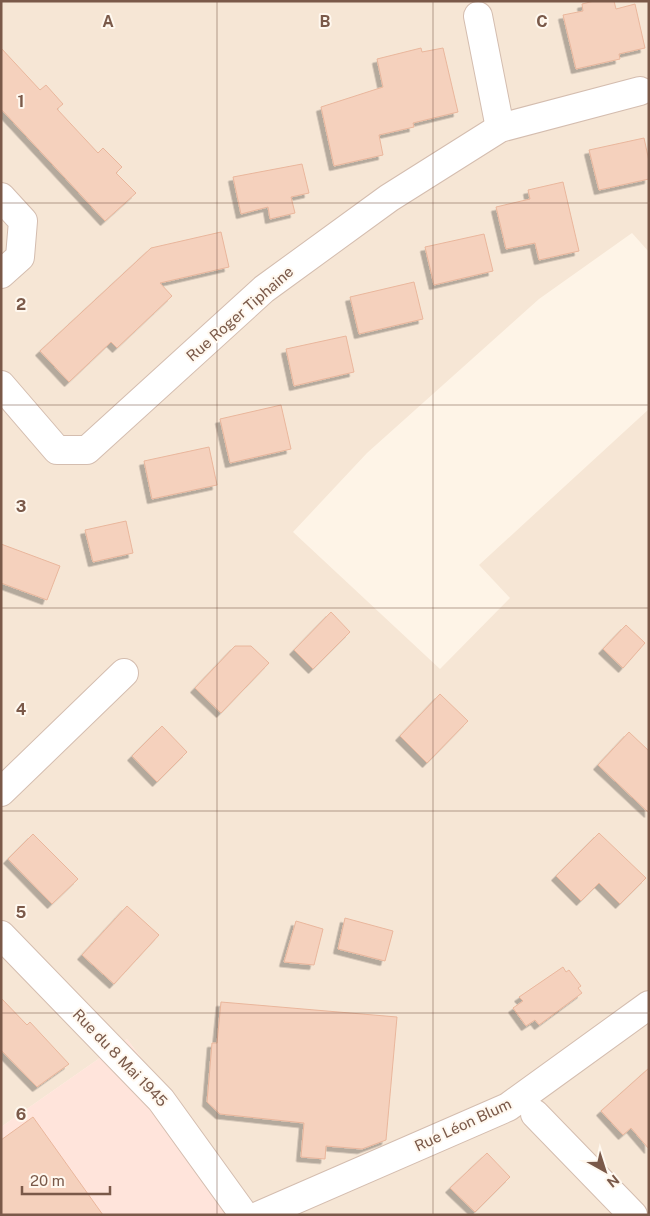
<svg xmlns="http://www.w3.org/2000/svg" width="650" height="1216" font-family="'Public Sans',sans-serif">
  <defs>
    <filter id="shadow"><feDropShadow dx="-4.5" dy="4.5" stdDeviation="0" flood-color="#0004"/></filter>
  </defs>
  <rect width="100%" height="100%" fill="#fef4e7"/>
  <!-- residential -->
  <polygon fill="#f6e6d5" points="1,1 649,1 649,252 632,233 539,299 367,453 293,532 440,669 510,598 479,565 649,409 649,1215 258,1215 127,1039 1,1127"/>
  <!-- commercial -->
  <polygon fill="#ffe4db" points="127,1039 258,1215 1,1215 1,1127"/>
  <!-- building -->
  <g fill="#f5d1bd" stroke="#e9b69c" filter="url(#shadow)">
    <polygon points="594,1 614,1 616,9 635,4 645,48 619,54 620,59 576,69 563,15 583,11 582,4"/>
    <polygon points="1,48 40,90 46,85 63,104 57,109 98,153 103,148 122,167 116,173 136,193 105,221 1,109"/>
    <polygon points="421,48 422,52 443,48 458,112 413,123 414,127 379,135 383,155 334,166 321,107 383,87 377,59"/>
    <polygon points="644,138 649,161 649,179 599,190 589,150"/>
    <polygon points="302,164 309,193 291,197 295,213 270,219 268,207 241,214 233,177"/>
    <polygon points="563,182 579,251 539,260 535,243 506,249 496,207 530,199 528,190"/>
    <polygon points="221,232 229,267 160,283 172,296 117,348 111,342 69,382 40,351 151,248"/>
    <polygon points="484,234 493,271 434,285 425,247"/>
    <polygon points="414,282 423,319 359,334 350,297"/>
    <polygon points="346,336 354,372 294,386 286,349"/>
    <polygon points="281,405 291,449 230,463 220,419"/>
    <polygon points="209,447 217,485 152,499 144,461"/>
    <polygon points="126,521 133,553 93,562 85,530"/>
    <polygon points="1,544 60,566 47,600 1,583"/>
    <polygon points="331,612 350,632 313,669 294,650"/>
    <polygon points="626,625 645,643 623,668 603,649"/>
    <polygon points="235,646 251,646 269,663 221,713 195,688"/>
    <polygon points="440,694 468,721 427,763 400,736"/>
    <polygon points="162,726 187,752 157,782 132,756"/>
    <polygon points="629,732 649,751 649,813 598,765"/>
    <polygon points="599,833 646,878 620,904 599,883 581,901 556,876"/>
    <polygon points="33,834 78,879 52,904 8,859"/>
    <polygon points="127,906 159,935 114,984 82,955"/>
    <polygon points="345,918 393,931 385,961 338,949"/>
    <polygon points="296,921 323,929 314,965 284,962"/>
    <polygon points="563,967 566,972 569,970 581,986 578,988 582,993 539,1025 535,1020 526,1026 513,1008 523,1001 519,997"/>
    <polygon points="1,998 27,1025 30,1022 69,1064 37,1087 1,1050"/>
    <polygon points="221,1002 397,1017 386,1140 362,1149 326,1146 325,1159 301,1157 304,1123 220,1114 207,1102 212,1043 217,1043"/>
    <polygon points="649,1068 649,1149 631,1128 623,1135 601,1111"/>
    <polygon points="33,1117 103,1215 1,1215 1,1140"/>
    <polygon points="487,1153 510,1177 475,1212 450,1188"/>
  </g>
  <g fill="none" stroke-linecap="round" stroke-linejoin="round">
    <defs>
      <g id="minor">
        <polyline points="478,16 500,128"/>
        <polyline points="1,197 23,221 20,257 1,274"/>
        <polyline points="1,385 57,450 87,450 264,289 389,198 500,128 640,91"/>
        <polyline points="1,792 124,673"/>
        <polyline points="1,935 161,1100 244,1215"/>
        <polyline points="535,1114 633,1215"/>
        <polyline points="260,1215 508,1107 649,1005"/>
      </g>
    </defs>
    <!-- minor casing -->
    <use href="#minor" stroke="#d4bdaf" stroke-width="30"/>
    <!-- minor -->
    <use href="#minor" stroke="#fff" stroke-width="28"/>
  </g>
  <!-- grid -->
  <path fill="none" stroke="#7a5949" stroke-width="1" stroke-opacity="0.55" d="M 217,1 L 217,1215M 433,1 L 433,1215M 1,203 L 649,203M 1,405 L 649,405M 1,608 L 649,608M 1,811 L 649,811M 1,1013 L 649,1013"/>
  <g text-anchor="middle" stroke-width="4" stroke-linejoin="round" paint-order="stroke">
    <!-- street labels -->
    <g font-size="15" fill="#7a5949" stroke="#fff8ef">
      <text transform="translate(240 314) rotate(-41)" y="5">Rue Roger Tiphaine</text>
      <text transform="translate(120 1058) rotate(46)" y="5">Rue du 8 Mai 1945</text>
      <text transform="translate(463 1125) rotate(-25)" y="5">Rue Léon Blum</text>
    </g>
  </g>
  <g font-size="16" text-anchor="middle" font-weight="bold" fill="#7a5949" stroke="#fff8ef" stroke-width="4" stroke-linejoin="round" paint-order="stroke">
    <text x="108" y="27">A</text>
    <text x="325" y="27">B</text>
    <text x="542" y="27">C</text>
    <text x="21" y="107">1</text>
    <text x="21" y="310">2</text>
    <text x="21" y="512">3</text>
    <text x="21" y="715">4</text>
    <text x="21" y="918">5</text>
    <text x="21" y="1120">6</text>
  </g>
  <!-- border -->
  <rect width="650" height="1216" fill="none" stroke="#7a5949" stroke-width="5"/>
  <!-- north arrow -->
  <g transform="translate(605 1171) rotate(141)" stroke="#fff8ef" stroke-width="4" paint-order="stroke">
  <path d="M0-4L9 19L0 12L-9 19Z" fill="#7a5949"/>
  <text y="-8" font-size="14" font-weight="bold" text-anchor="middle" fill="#7a5949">N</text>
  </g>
  <!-- scale -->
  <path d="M22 1186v8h88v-8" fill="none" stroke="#7a5949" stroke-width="2.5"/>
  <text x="30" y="1186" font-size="15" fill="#7a5949" stroke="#fff8ef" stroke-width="4" paint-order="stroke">20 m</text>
</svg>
